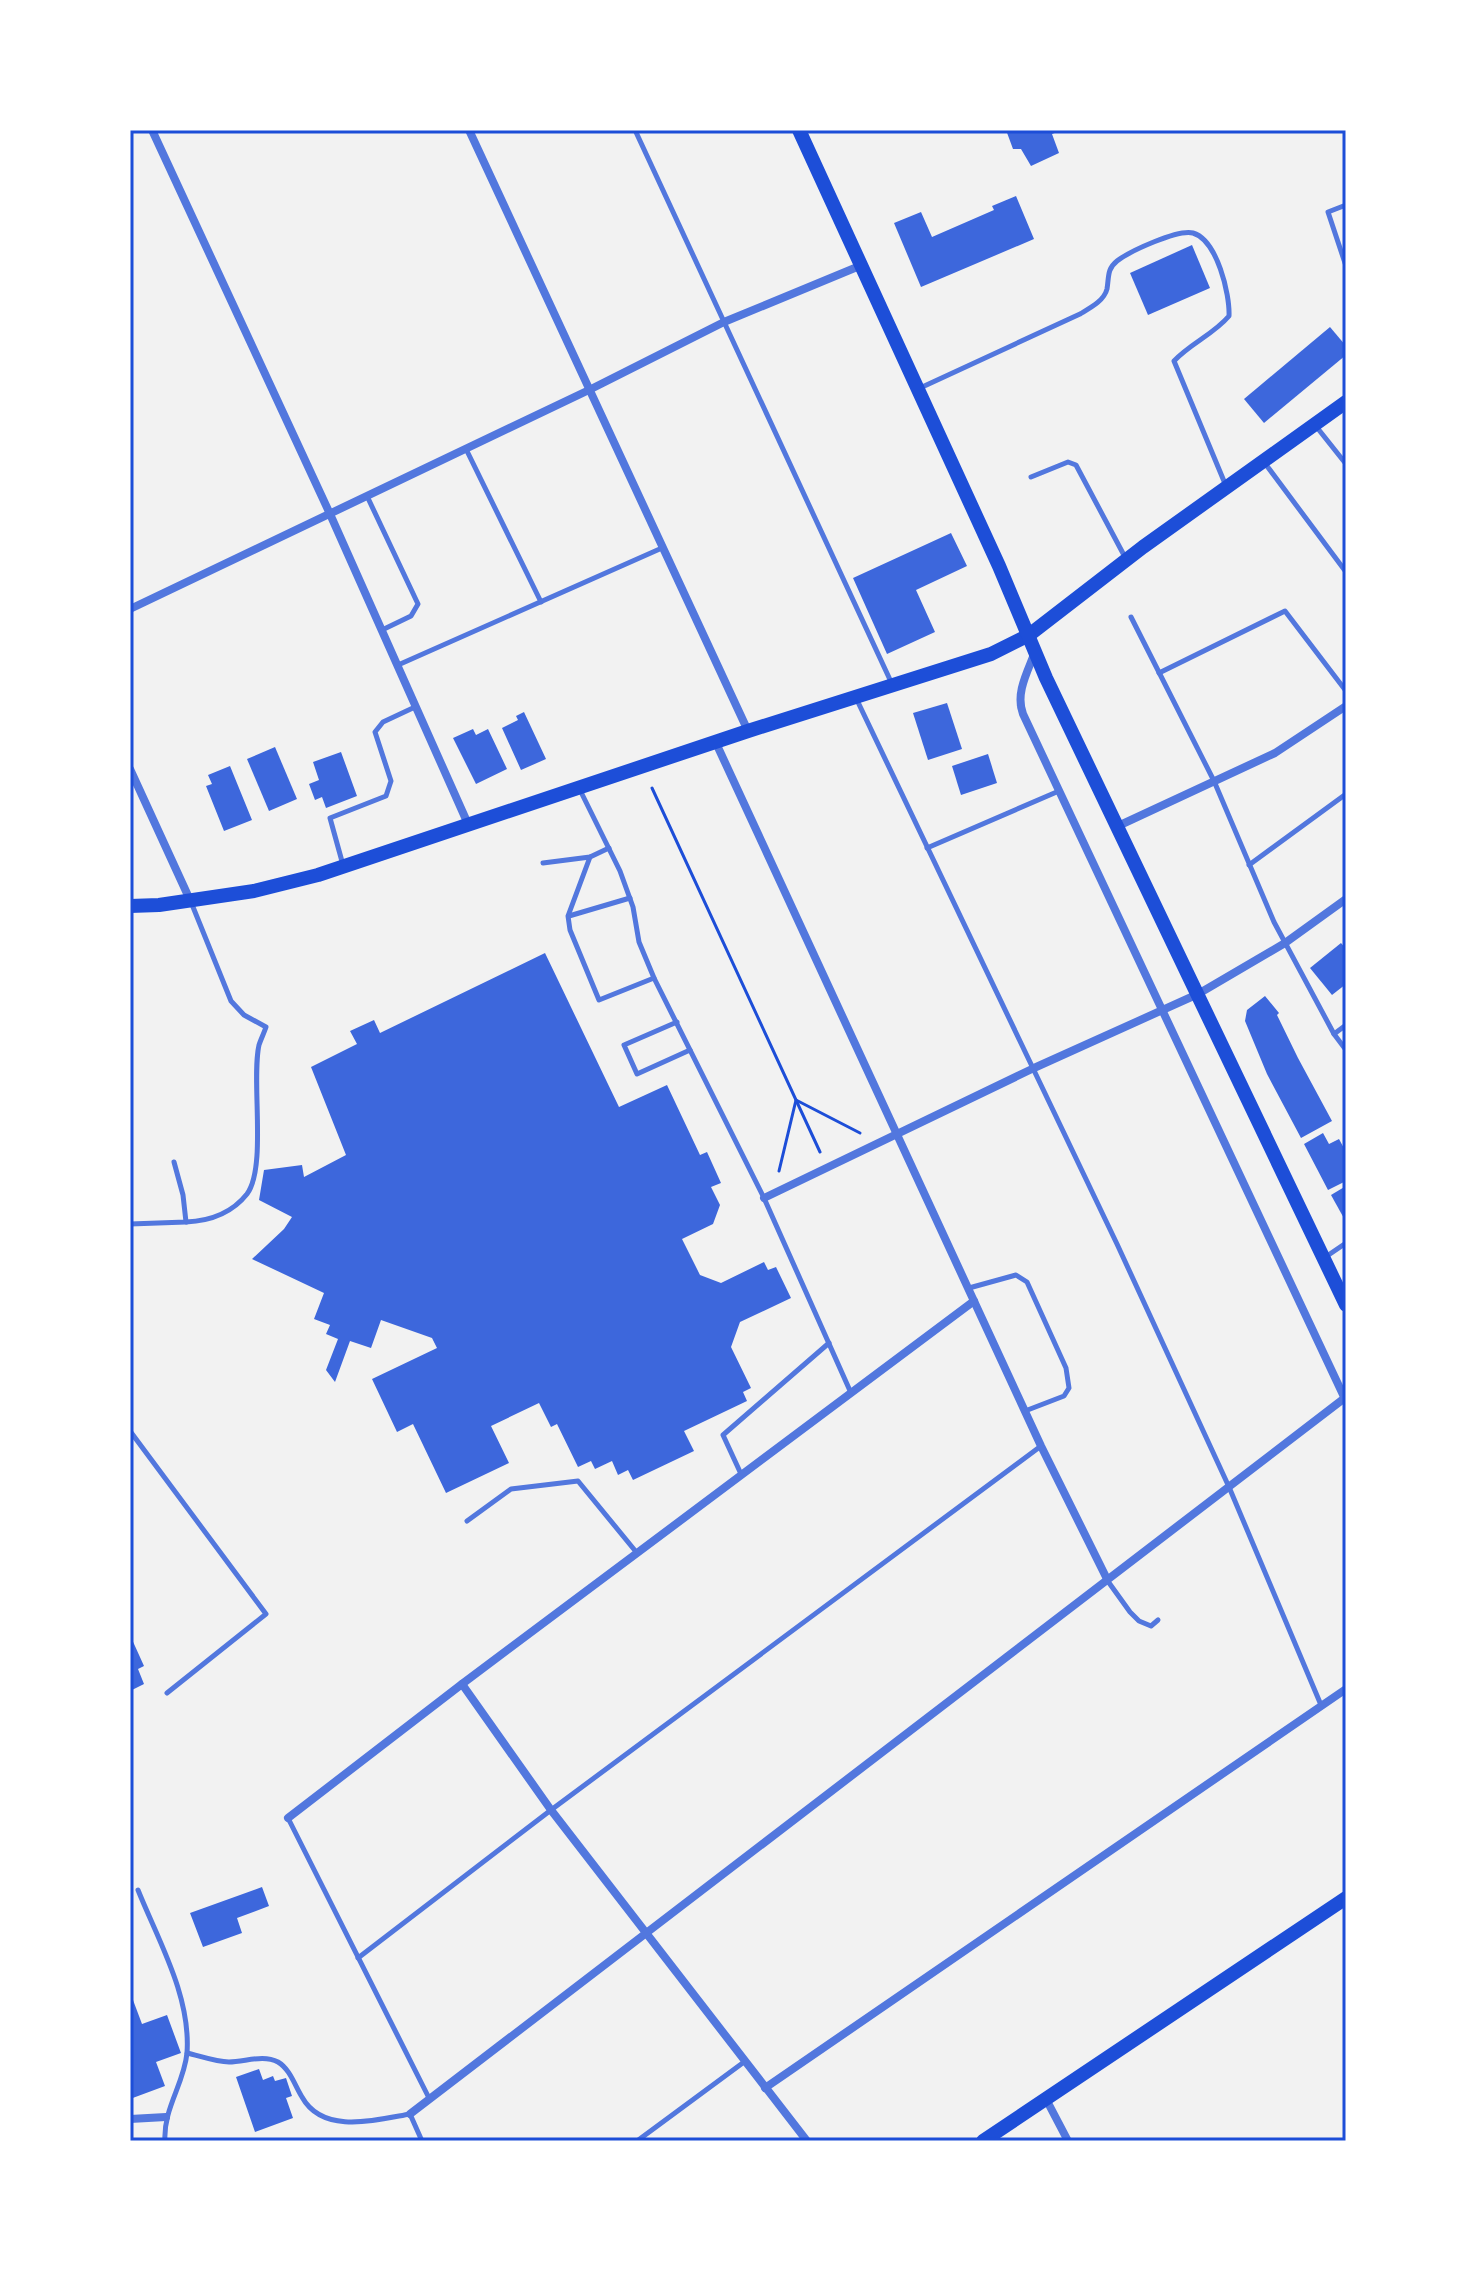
<svg xmlns="http://www.w3.org/2000/svg" width="1476" height="2271" font-family="'Work Sans',sans-serif">
  <rect width="100%" height="100%" fill="#f2f2f2"/>
  <!-- building -->
  <g fill="#3d67dc">
    <polygon points="1006,130 1062,130 1052,134 1059,153 1031,166 1021,149 1013,149"/>
    <polygon points="1016,196 1034,239 921,287 894,223 921,212 932,237 994,210 992,206"/>
    <polygon points="1192,245 1210,288 1148,315 1130,273"/>
    <polygon points="1330,327 1346,346 1346,355 1264,423 1244,399"/>
    <polygon points="951,533 967,566 916,590 935,632 887,654 853,578"/>
    <polygon points="947,703 962,749 928,760 913,713"/>
    <polygon points="524,712 546,759 521,770 502,728 518,720 516,716"/>
    <polygon points="473,729 476,735 488,729 507,769 476,784 453,738"/>
    <polygon points="275,747 297,799 269,811 247,759"/>
    <polygon points="341,752 357,796 326,808 322,797 315,800 309,784 319,780 313,762"/>
    <polygon points="988,754 997,783 961,795 952,766"/>
    <polygon points="230,766 252,820 224,831 206,786 212,784 208,775"/>
    <polygon points="1341,943 1346,949 1346,984 1332,995 1310,968"/>
    <polygon points="545,953 619,1107 667,1085 700,1155 707,1152 721,1183 711,1187 720,1205 713,1224 682,1239 700,1275 721,1283 764,1262 768,1270 776,1267 791,1298 740,1322 731,1347 751,1388 743,1392 747,1401 684,1431 694,1451 633,1480 628,1470 618,1475 612,1461 595,1469 591,1461 578,1467 557,1424 551,1427 539,1403 491,1426 509,1463 446,1493 413,1424 397,1432 372,1379 437,1348 432,1338 381,1320 371,1348 350,1341 335,1382 326,1370 338,1339 326,1334 330,1325 314,1319 324,1293 252,1259 284,1229 292,1217 259,1200 264,1170 302,1165 304,1177 346,1155 311,1067 357,1044 350,1031 374,1020 380,1033"/>
    <polygon points="1265,996 1279,1013 1277,1015 1298,1058 1332,1121 1301,1138 1267,1074 1245,1021 1247,1010"/>
    <polygon points="1323,1133 1329,1144 1339,1139 1346,1152 1346,1181 1328,1190 1304,1144"/>
    <polygon points="1346,1186 1346,1222 1331,1195"/>
    <polygon points="130,1635 144,1666 138,1669 144,1684 130,1691"/>
    <polygon points="262,1887 269,1906 237,1918 242,1933 203,1947 190,1913"/>
    <polygon points="130,1992 142,2024 167,2015 181,2053 156,2062 165,2086 130,2099"/>
    <polygon points="259,2069 263,2080 273,2076 275,2081 286,2078 292,2096 286,2098 293,2118 255,2132 236,2077"/>
  </g>
  <g fill="none" stroke-linecap="round" stroke-linejoin="round">
    <!-- path -->
    <g stroke="#1d4ed8" stroke-width="3">
      <polyline points="652,788 820,1152"/>
      <polyline points="779,1171 796,1100 860,1133"/>
    </g>
    <!-- service -->
    <g stroke="#5277de" stroke-width="5">
      <polyline points="635,130 892,684"/>
      <polyline points="1346,205 1328,212 1346,266"/>
      <path d="M 920,388 L 1080,314 C 1090,308 1104,301 1107,289 C 1109,277 1107,269 1117,261 C 1130,251 1178,229 1193,233 C 1217,240 1230,294 1229,316 C 1214,334 1191,343 1174,361 L 1226,486"/>
      <polyline points="1315,425 1346,464"/>
      <polyline points="466,449 541,602"/>
      <polyline points="1264,462 1346,572"/>
      <polyline points="1031,477 1068,462 1076,465 1126,559"/>
      <polyline points="367,496 418,604 411,616 382,630"/>
      <polyline points="1131,617 1214,781 1274,922 1334,1034 1346,1050"/>
      <polyline points="398,665 662,548"/>
      <polyline points="1159,673 1285,611 1346,691"/>
      <polyline points="856,698 1117,1244 1229,1487 1321,1705"/>
      <polyline points="580,790 620,871 633,907 639,942 654,978 764,1198 851,1393"/>
      <polyline points="927,848 1059,791"/>
      <polyline points="590,857 568,916 570,930 599,1000 654,978"/>
      <polyline points="543,863 590,857 609,848"/>
      <polyline points="343,865 330,818 386,796 391,781 375,732 383,722 415,707"/>
      <polyline points="1249,865 1346,794"/>
      <polyline points="569,916 630,898"/>
      <polyline points="677,1022 624,1045 637,1074 690,1050"/>
      <polyline points="1334,1034 1346,1025"/>
      <path d="M 186,1222 C 209,1221 232,1213 247,1194 C 267,1167 251,1080 259,1045 C 261,1039 264,1033 266,1027 L 244,1015 L 231,1001 L 191,902"/>
      <polyline points="130,1224 186,1222 183,1195 174,1162"/>
      <polyline points="1324,1258 1346,1243"/>
      <polyline points="969,1288 1016,1275 1027,1282 1066,1368 1069,1388 1064,1396 1025,1411"/>
      <polyline points="130,1431 266,1614 167,1693"/>
      <polyline points="741,1474 723,1435 829,1343"/>
      <polyline points="467,1521 511,1489 578,1481 637,1553"/>
      <polyline points="1107,1580 1130,1612 1139,1621 1151,1626 1158,1620"/>
      <polyline points="288,1818 429,2098"/>
      <path d="M 138,1890 C 158,1940 191,1996 187,2053 C 184,2084 163,2109 165,2141"/>
      <polyline points="358,1958 551,1810 1041,1446"/>
      <path d="M 187,2053 C 200,2056 216,2062 229,2062 C 245,2062 263,2054 278,2062 C 290,2069 295,2086 302,2097 C 323,2135 376,2120 410,2114 L 422,2141"/>
      <polyline points="637,2141 744,2062"/>
    </g>
    <!-- minor -->
    <g stroke="#5277de" stroke-width="8">
      <polyline points="152,130 330,514 468,824"/>
      <polyline points="469,130 748,731"/>
      <polyline points="130,609 589,390 724,322 862,265"/>
      <path d="M 1035,652 C 1028,671 1015,693 1023,714 L 1346,1401"/>
      <polyline points="716,743 1041,1446 1107,1579"/>
      <polyline points="130,769 190,900"/>
      <polyline points="1118,826 1275,753 1346,706"/>
      <polyline points="764,1198 1034,1068 1198,994 1285,943 1346,899"/>
      <polyline points="462,1684 551,1810 807,2141"/>
      <polyline points="288,1818 462,1684 974,1301"/>
      <polyline points="765,2088 1346,1689"/>
      <polyline points="1046,2099 1068,2141"/>
      <polyline points="410,2114 1346,1397"/>
      <polyline points="130,2119 166,2117"/>
    </g>
    <!-- secondary -->
    <g stroke="#1d4ed8" stroke-width="14">
      <polyline points="130,906 159,905 254,891 318,875 748,731 991,654 1029,635 1143,547 1346,402"/>
      <polyline points="983,2141 1346,1898"/>
    </g>
    <!-- primary -->
    <polyline stroke="#1d4ed8" stroke-width="14" points="799,130 999,566 1046,678 1346,1305"/>
  </g>
  <!-- border -->
  <rect width="1476" height="2271" fill="none" stroke="#ffffff" stroke-width="264"/>
  <rect x="132" y="132" width="1212" height="2007" fill="none" stroke="#1d4ed8" stroke-width="3"/>
</svg>
